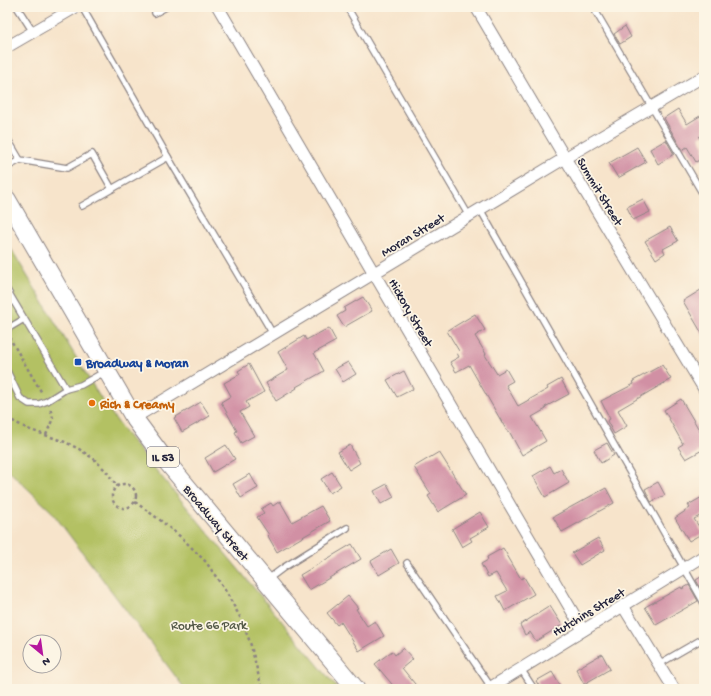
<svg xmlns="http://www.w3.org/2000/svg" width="711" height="696" font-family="'Gochi Hand',sans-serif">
  <rect width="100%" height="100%" fill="#fcf5e5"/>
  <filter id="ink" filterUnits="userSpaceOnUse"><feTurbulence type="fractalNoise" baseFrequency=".025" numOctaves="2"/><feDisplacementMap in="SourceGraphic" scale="8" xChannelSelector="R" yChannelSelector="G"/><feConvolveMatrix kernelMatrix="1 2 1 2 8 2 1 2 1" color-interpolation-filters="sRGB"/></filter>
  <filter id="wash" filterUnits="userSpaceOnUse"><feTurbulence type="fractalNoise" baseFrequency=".012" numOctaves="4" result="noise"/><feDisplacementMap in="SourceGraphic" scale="16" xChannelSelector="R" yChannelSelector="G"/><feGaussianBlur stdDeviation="0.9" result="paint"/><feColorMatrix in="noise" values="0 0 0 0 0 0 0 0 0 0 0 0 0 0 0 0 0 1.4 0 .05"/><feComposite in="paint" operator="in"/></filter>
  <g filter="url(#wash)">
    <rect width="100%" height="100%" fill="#f7e4cb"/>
    <!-- green -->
    <polygon fill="#b3c163" stroke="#6a724f" points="7,242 98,394 126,434 338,689 185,689 52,512 7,469"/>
    <g id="blocks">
      <!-- building -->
      <g fill="#d190a4">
        <polygon points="625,26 631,37 620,44 614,34"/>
        <polygon points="678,109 687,124 700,116 704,122 704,134 699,137 704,146 704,157 696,162 687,147 682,150 664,118"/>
        <polygon points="666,140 674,154 658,164 650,149"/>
        <polygon points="637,147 646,162 618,178 609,163"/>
        <polygon points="643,199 650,212 633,220 627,207"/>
        <polygon points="670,227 678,241 663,249 665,253 656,259 645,241"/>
        <polygon points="704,288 704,337 683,301"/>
        <polygon points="363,297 372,311 344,327 337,316 345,311 344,308"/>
        <polygon points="475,314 485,330 475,336 486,354 485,355 497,374 506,369 513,381 506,385 518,406 548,389 547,387 561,379 569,394 545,407 546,409 532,417 546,441 522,455 509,431 507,431 469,365 456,372 450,362 459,357 457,353 459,351 447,331"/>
        <polygon points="329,328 336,341 314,353 324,371 296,387 297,388 276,401 266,383 288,370 278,352 304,336 306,340"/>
        <polygon points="348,362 356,374 343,382 335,369"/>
        <polygon points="249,364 264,392 246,402 249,407 240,412 254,436 241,443 235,432 237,431 221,402 231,396 224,383 240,374 238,371"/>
        <polygon points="662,365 671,379 618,410 627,426 614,434 607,421 610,419 601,401 634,384 633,381"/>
        <polygon points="404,371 413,389 397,397 387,380"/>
        <polygon points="681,399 701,433 704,431 704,449 686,459 678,447 683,444 664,410"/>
        <polygon points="201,402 210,416 182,432 174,418"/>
        <polygon points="607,443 614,455 601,463 594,450"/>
        <polygon points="226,445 235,459 213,472 205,458"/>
        <polygon points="350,445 360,463 349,470 338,452"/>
        <polygon points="439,452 466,495 438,512 428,496 431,494 414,467"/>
        <polygon points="550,466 554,473 561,469 569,483 545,497 533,476"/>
        <polygon points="332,472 341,486 330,493 321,479"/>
        <polygon points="250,474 258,488 241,498 233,484"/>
        <polygon points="658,482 665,495 651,502 645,489"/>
        <polygon points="387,484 394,497 381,504 374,491"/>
        <polygon points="606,488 614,503 562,532 553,517 582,501"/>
        <polygon points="704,496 704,514 694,519 703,533 689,541 675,518 690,508 688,505"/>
        <polygon points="280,501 292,522 321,506 330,521 277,552 268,536 269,535 257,517 264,513 261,509 271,503 273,506"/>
        <polygon points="480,512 489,527 470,538 472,541 462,547 452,529"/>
        <polygon points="598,538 605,550 580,565 572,553"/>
        <polygon points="352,544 361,559 309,590 300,575"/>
        <polygon points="503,548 521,579 524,577 534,594 505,611 497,596 507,591 496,573 488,577 481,564 488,560 487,557"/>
        <polygon points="391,549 399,563 379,575 371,561"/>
        <polygon points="704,575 704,594 696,580"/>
        <polygon points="689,585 698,601 656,625 645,607 681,587 682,589"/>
        <polygon points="348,596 358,608 356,609 367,626 375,621 384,636 359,651 341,622 337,625 327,613"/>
        <polygon points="550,606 562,625 536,641 530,632 525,635 520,625"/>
        <polygon points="403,648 413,659 402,668 419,689 396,689 375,664 392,651 395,655"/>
        <polygon points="602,654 610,669 584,684 576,669"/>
        <polygon points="552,672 562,689 541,689 536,681"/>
      </g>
    </g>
  </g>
  <g filter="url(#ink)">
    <use href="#blocks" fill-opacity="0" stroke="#8c8383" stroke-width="1"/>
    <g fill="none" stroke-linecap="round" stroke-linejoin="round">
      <defs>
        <g id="lane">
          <polyline points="17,7 33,32"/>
          <polyline points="82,7 168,157 273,334"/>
          <polyline points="347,7 469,216"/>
          <polyline points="593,7 704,196"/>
          <polyline points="155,13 166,7"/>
          <polyline points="7,138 20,160 67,168 92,154 112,189"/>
          <polyline points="7,167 20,160"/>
          <polyline points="82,206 168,157"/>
          <polyline points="480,209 704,603"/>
          <polyline points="7,290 66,389 81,385 106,371"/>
          <polyline points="7,329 24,319"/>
          <polyline points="7,371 20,398 29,404 39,404 47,401 66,389"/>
          <polyline points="407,563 491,687"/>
          <polyline points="267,580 283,568 347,528"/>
          <polyline points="659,664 704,638"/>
          <polyline points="521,669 534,689"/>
        </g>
        <g id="street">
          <polyline points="218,7 583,630"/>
          <polyline points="476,7 565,158 704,389"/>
          <polyline points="7,47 76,7"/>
          <polyline points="134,418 565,158 704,76"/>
          <polyline points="623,606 674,689"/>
          <polyline points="488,689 704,556"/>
        </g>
        <polyline id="primary" points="7,199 134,418 166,461 356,689"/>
      </defs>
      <!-- lane casing -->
      <use href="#lane" stroke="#8c8383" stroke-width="8"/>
      <!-- street casing -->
      <use href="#street" stroke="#8c8383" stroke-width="13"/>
      <!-- primary casing -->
      <use href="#primary" stroke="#8c8383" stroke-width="19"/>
      <!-- path -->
      <g stroke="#8c8383" stroke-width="2.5" stroke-dasharray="3 3" stroke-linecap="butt">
        <polyline points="9,337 42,393"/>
        <polyline points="7,418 28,429 65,442 79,449 94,459 106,471 117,486"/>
        <polyline points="46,435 53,418 50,408"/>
        <circle cx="124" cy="496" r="12"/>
        <polyline points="135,502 160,520 182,538 206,562 225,590 240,617 250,642 262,689"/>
      </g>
      <!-- lane -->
      <use href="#lane" stroke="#fff" stroke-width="5.5"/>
      <!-- street -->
      <use href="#street" stroke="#fff" stroke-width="11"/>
      <!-- primary -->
      <use href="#primary" stroke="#fff" stroke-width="17"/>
    </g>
  </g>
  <!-- markers -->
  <rect fill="#1a4fb4" stroke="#fcf5e5" stroke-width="1.5" x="74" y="358" width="8" height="8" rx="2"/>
  <circle fill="#e8710a" stroke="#fcf5e5" stroke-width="1.5" cx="92" cy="403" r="4"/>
  <g text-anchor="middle" stroke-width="3.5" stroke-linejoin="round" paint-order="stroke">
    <!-- shield labels -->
    <rect fill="#fcf5e5" stroke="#63616e" stroke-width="1" x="147" y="447" width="32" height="20" rx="3"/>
    <g font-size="12" font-weight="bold" fill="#22223b">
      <text x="163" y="461">IL 53</text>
    </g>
    <!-- street labels -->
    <g font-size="13" fill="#22223b" stroke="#fcf5e5">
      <text transform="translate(601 191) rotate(59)" y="5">Summit Street</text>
      <text transform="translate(412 234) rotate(-31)" y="5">Moran Street</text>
      <text transform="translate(412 312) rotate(60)" y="5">Hickory Street</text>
      <text transform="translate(217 522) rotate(50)" y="5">Broadway Street</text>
      <text transform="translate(588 611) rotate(-31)" y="5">Hutchins Street</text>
    </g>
    <!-- transit labels -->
    <g font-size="13" font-weight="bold" fill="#164399" stroke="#fcf5e5" text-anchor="start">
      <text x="86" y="367">Broadway &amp; Moran</text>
    </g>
    <!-- food labels -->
    <g font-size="13" font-weight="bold" fill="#c56008" stroke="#fcf5e5" text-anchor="start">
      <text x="100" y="408">Rich &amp; Creamy</text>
    </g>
    <!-- park labels -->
    <g font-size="13" fill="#555a49" stroke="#fcf5e5">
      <text x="209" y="629">Route 66 Park</text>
    </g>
  </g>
  <!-- margin -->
  <rect width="711" height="696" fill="none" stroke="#fcf5e5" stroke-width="24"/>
  <!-- north arrow -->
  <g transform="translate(42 654) rotate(151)"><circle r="19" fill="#fcf5e5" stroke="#a5a1a1"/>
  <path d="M0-3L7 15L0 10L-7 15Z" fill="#b5179e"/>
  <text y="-6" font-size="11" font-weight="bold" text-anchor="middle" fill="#22223b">N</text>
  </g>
</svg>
